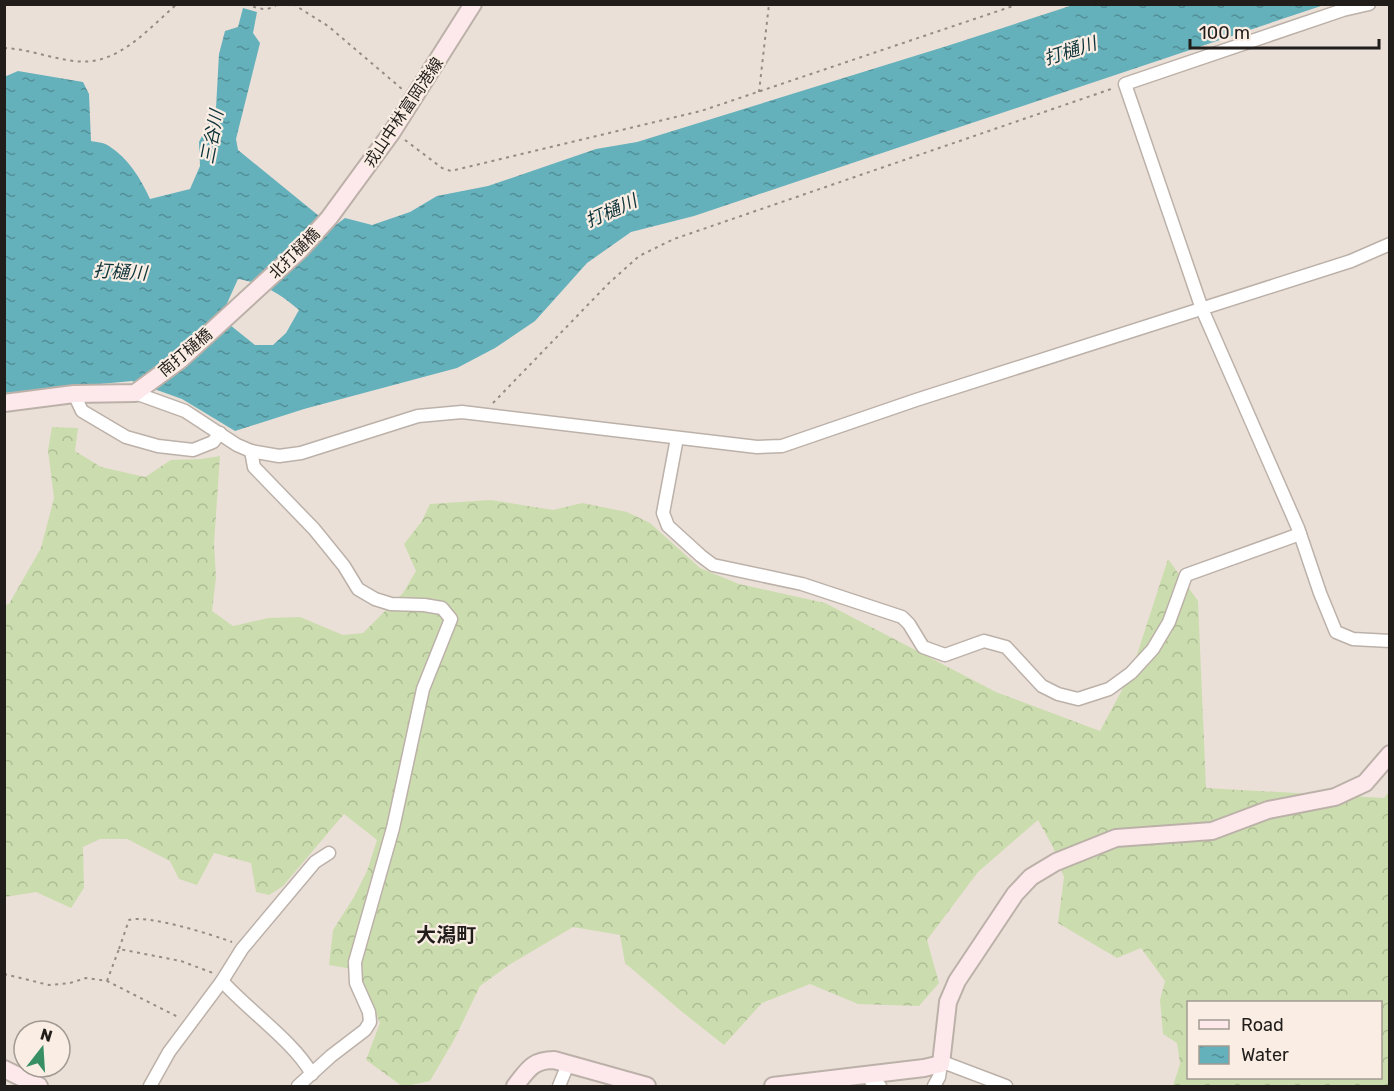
<svg xmlns="http://www.w3.org/2000/svg" width="1394" height="1091" font-family="Rubik,'Noto Sans JP',sans-serif">
  <defs>
    <pattern id="forest-crowns" width="20" height="18" patternUnits="userSpaceOnUse" patternTransform="scale(1.5)"><rect width="20" height="18" fill="#cbddae"/><path d="M2 6a3 3 0 1 1 6 0M12 15a3 3 0 1 1 6 0" fill="none" stroke="#aebd95"/></pattern>
    <pattern id="water-ripples" width="26" height="14" patternUnits="userSpaceOnUse" patternTransform="scale(1.5)"><rect width="26" height="14" fill="#64b0bb"/><path d="M2 4q2-2 4 0t4 0M15 11q2-2 4 0t4 0" fill="none" stroke="#528f97"/></pattern>
  </defs>
  <rect width="100%" height="100%" fill="#ebe0d7"/>
  <!-- forest -->
  <path fill="url(#forest-crowns)" fill-rule="evenodd" d="M 52,427 L 78,428 L 75,451 L 101,467 L 145,477 L 171,460 L 201,459 L 220,456 L 214,544 L 216,577 L 212,611 L 233,626 L 268,618 L 300,617 L 343,635 L 363,633 L 403,593 L 416,571 L 404,544 L 422,521 L 430,504 L 491,500 L 553,510 L 582,503 L 627,512 L 650,523 L 700,568 L 739,584 L 825,603 L 996,692 L 1100,731 L 1131,673 L 1168,559 L 1198,601 L 1206,788 L 1384,798 L 1389,792 L 1389,1086 L 1173,1086 L 1180,1064 L 1177,1043 L 1163,1034 L 1160,1000 L 1165,981 L 1141,948 L 1117,958 L 1058,923 L 1064,877 L 1053,847 L 1038,820 L 978,872 L 927,940 L 939,983 L 919,1006 L 858,1004 L 810,984 L 762,1003 L 724,1045 L 681,1011 L 625,963 L 620,935 L 573,927 L 509,965 L 480,986 L 454,1040 L 430,1081 L 406,1086 L 402,1086 L 366,1060 L 380,1023 L 361,980 L 347,968 L 329,965 L 333,930 L 354,897 L 367,871 L 377,840 L 344,814 L 283,886 L 269,895 L 256,892 L 251,863 L 214,853 L 197,885 L 179,879 L 170,861 L 127,839 L 100,839 L 83,847 L 84,888 L 71,908 L 36,892 L 5,897 L 5,605 L 9,604 L 41,548 L 54,498 L 48,450 ZM 1188,1002 L 1380,1002 L 1380,1078 L 1188,1078 Z"/>
  <!-- water -->
  <path fill="url(#water-ripples)" fill-rule="evenodd" d="M 1073,5 L 1324,5 L 694,216 L 631,232 L 587,263 L 535,321 L 495,348 L 457,368 L 304,409 L 235,431 L 182,399 L 132,381 L 5,393 L 4,77 L 18,71 L 83,82 L 89,94 L 91,141 C 97,142 105,143 109,146 C 128,158 141,179 150,199 L 190,189 L 200,166 L 199,142 L 216,108 L 219,54 L 225,31 L 238,27 L 243,8 L 257,12 L 253,33 L 260,43 L 236,139 L 238,150 L 319,216 L 337,224 L 345,218 L 372,225 L 410,212 L 437,196 L 488,186 L 596,149 L 637,142 L 947,46 ZM 238,279 C 263,283 280,294 299,310 L 286,333 L 273,345 L 255,345 L 230,325 L 224,310 Z"/>
  <g fill="none" stroke-linecap="round" stroke-linejoin="round">
    <defs>
      <g id="minor">
        <polyline points="1369,4 1343,10 1125,84 1202,309 1298,528 1320,593 1336,632 1353,639 1390,641"/>
        <polyline points="135,393 185,411 237,445 251,451 279,456 301,453 418,416 462,412 757,447 782,446 916,400 1351,261 1390,244"/>
        <polyline points="74,394 82,411 126,437 158,446 193,450 213,442 220,433"/>
        <polyline points="677,438 663,513 668,526 701,556 713,565 802,584 902,617 909,624 923,647 945,655 984,641 1006,647 1042,686 1058,694 1078,699 1109,689 1131,673 1153,649 1169,622 1186,575 1300,534"/>
        <polyline points="251,451 254,467 314,529 344,566 358,589 375,599 391,604 424,605 442,608 451,619 423,689 393,828 355,962 356,983 369,1012 370,1022 365,1030 331,1056 298,1086"/>
        <path d="M 222,981 C 249,1011 293,1041 312,1074"/>
        <polyline points="867,1075 871,1081 880,1086"/>
        <polyline points="150,1086 169,1052 222,981 242,949 315,862 329,853"/>
        <polyline points="559,1086 568,1064"/>
        <polyline points="934,1086 939,1077 941,1064 948,1064 1006,1086"/>
      </g>
      <g id="secondary">
        <polyline points="4,403 74,394 135,393 180,360 300,250 329,218 392,132 473,4"/>
        <polyline points="4,1069 39,1086"/>
        <path d="M 515,1086 C 528,1070 532,1060 554,1060 L 647,1086"/>
        <polyline points="773,1086 924,1068 941,1064 948,1002 957,981 1015,894 1031,877 1056,862 1116,838 1212,831 1268,810 1335,797 1365,783 1390,754"/>
      </g>
    </defs>
    <!-- minor casing -->
    <use href="#minor" stroke="#bcb1a9" stroke-width="15"/>
    <!-- secondary casing -->
    <use href="#secondary" stroke="#bcb1a9" stroke-width="20"/>
    <!-- path -->
    <g stroke="#948c86" stroke-width="2" stroke-dasharray="3 4.5" stroke-linecap="butt">
      <path d="M 246,4 C 259,9 267,12 278,4"/>
      <polyline points="293,4 328,26 402,89"/>
      <path d="M 4,48 C 28,49 50,58 74,61 C 117,67 147,30 177,4"/>
      <polyline points="759,92 769,4"/>
      <polyline points="405,140 442,168 451,171 701,111 1019,4"/>
      <polyline points="493,403 608,284 639,256 674,239 1114,88"/>
      <path d="M 119,949 L 129,920 C 147,914 213,935 232,942"/>
      <polyline points="4,974 49,985 70,983 86,978 107,981 180,1018"/>
      <polyline points="107,981 119,949 181,961 213,973"/>
    </g>
    <!-- minor -->
    <use href="#minor" stroke="#fff" stroke-width="12"/>
    <!-- secondary -->
    <use href="#secondary" stroke="#fde9ec" stroke-width="16"/>
  </g>
  <g text-anchor="middle" stroke-width="4.5" stroke-linejoin="round" paint-order="stroke">
    <!-- street labels -->
    <g font-size="16" fill="#211d1a" stroke="#f9ede4">
      <text transform="translate(403 112) rotate(-56)" y="6">戎山中林富岡港線</text>
      <text transform="translate(294 253) rotate(-45)" y="6">北打樋橋</text>
      <text transform="translate(185 352) rotate(-40)" y="6">南打樋橋</text>
    </g>
    <!-- water labels -->
    <g font-size="18" font-style="italic" fill="#0e343a" stroke="#f9ede4">
      <text transform="translate(1070 51) rotate(-18)" y="6">打樋川</text>
      <text transform="translate(212 137) rotate(-79)" y="6">三谷川</text>
      <text transform="translate(611 211) rotate(-24)" y="6">打樋川</text>
      <text transform="translate(120 272) rotate(3)" y="6">打樋川</text>
    </g>
    <!-- quarter labels -->
    <g font-size="20" font-weight="bold" fill="#211d1a" stroke="#f9ede4">
      <text x="446" y="942">大潟町</text>
    </g>
  </g>
  <!-- border -->
  <rect width="1394" height="1091" fill="none" stroke="#211d1a" stroke-width="12"/>
  <!-- legend -->
  <rect x="1187" y="1001" width="195" height="78" fill="#f9ede4" stroke="#a39a93" stroke-width="1.5"/>
  <rect x="1199" y="1020" width="30" height="9" fill="#fde9ec" stroke="#a39a93" stroke-width="1.5"/>
  <text x="1241" y="1031" font-size="18" fill="#211d1a">Road</text>
  <rect x="1199" y="1046" width="30" height="18" fill="url(#water-ripples)" stroke="#a39a93" stroke-width="1.5"/>
  <text x="1241" y="1061" font-size="18" fill="#211d1a">Water</text>
  <!-- north arrow -->
  <g transform="translate(42 1049) rotate(17)"><circle r="28" fill="#f9ede4" stroke="#a39a93" stroke-width="1.5"/>
  <path d="M0-4.5L10 22L0 15L-10 22Z" fill="#388f64"/>
  <text y="-9" font-size="16" font-weight="bold" text-anchor="middle" fill="#211d1a">N</text>
  </g>
  <!-- scale -->
  <path d="M1190 39v9h189v-9" fill="none" stroke="#211d1a" stroke-width="3"/>
  <text x="1199" y="39" font-size="18" fill="#211d1a" stroke="#f9ede4" stroke-width="4.5" paint-order="stroke">100 m</text>
</svg>
